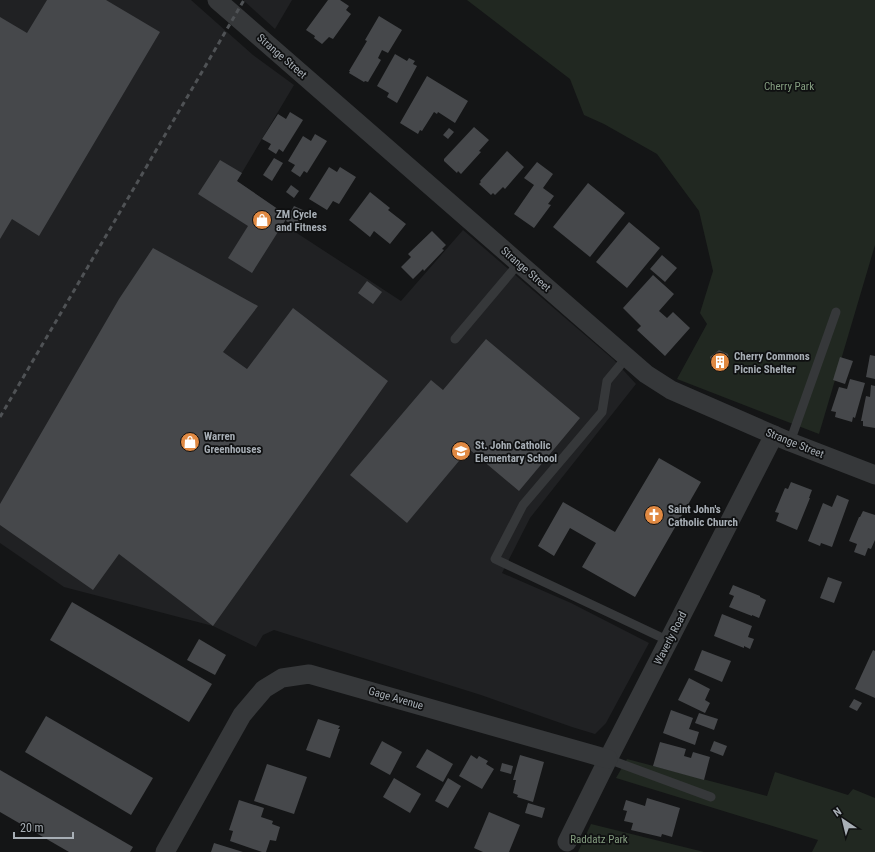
<svg xmlns="http://www.w3.org/2000/svg" width="875" height="852" font-family="'Roboto Condensed',sans-serif">
  <rect width="100%" height="100%" fill="#141516"/>
  <!-- built -->
  <g fill="#202123">
    <polygon points="0,0 191,0 253,55 294,85 237,181 288,216 283,224 401,301 463,230 614,360 636,384 530,518 502,573 571,603 649,643 606,723 595,734 572,727 481,695 274,630 263,635 256,647 213,626 64,587 0,543"/>
    <polygon points="243,0 292,0 275,29"/>
  </g>
  <!-- green -->
  <g fill="#212821">
    <polygon points="467,0 875,0 875,245 819,434 677,379 707,324 700,313 713,271 699,211 657,154 604,124 584,115 570,79"/>
    <polygon points="627,759 767,796 775,772 848,795 853,789 875,798 875,852 812,852 818,840 616,778"/>
    <polygon points="591,824 704,852 578,852"/>
  </g>
  <!-- building -->
  <g fill="#46484b">
    <polygon points="47,0 106,0 160,32 39,236 12,219 0,239 0,17 27,33"/>
    <polygon points="328,0 340,0 349,6 346,10 351,14 333,39 329,37 322,44 314,38 315,36 306,30"/>
    <polygon points="379,16 402,30 388,53 382,50 378,58 381,60 368,82 365,81 364,82 349,73 350,71 349,71 367,41 365,40"/>
    <polygon points="395,54 407,61 409,58 415,61 413,64 417,66 397,103 387,97 389,93 377,86"/>
    <polygon points="427,76 468,101 455,123 438,112 437,114 434,112 422,131 420,130 418,134 400,123"/>
    <polygon points="290,112 303,120 283,152 279,149 276,154 268,149 271,144 262,139 278,114 286,119"/>
    <polygon points="474,127 489,140 479,151 481,152 461,174 458,171 457,173 444,161 444,159"/>
    <polygon points="449,128 454,132 448,139 443,135"/>
    <polygon points="315,134 327,141 307,173 304,171 300,177 291,171 295,165 288,161 303,136 311,141"/>
    <polygon points="507,151 524,167 505,189 503,187 495,195 493,193 491,195 479,184 481,182 480,181"/>
    <polygon points="274,158 283,163 272,181 263,175"/>
    <polygon points="220,160 242,173 237,181 288,216 252,273 228,258 248,226 198,194"/>
    <polygon points="537,162 553,174 543,188 554,196 548,204 551,205 534,228 514,214 534,185 524,178"/>
    <polygon points="329,167 337,172 340,167 356,177 339,204 333,201 327,210 309,199"/>
    <polygon points="588,183 625,213 590,257 553,227"/>
    <polygon points="291,185 299,191 294,198 286,192"/>
    <polygon points="370,192 390,208 388,210 406,224 390,244 374,231 370,237 349,220"/>
    <polygon points="294,206 305,211 297,227 286,221"/>
    <polygon points="629,222 660,248 627,288 596,262"/>
    <polygon points="432,231 446,245 442,249 444,250 424,271 423,269 413,279 401,267 411,257 408,254"/>
    <polygon points="153,248 258,306 223,352 247,369 293,308 388,381 213,626 119,554 93,590 0,525 0,504 119,299"/>
    <polygon points="662,255 677,268 665,282 650,269"/>
    <polygon points="653,275 674,294 659,311 667,318 673,312 690,328 665,356 637,330 641,326 623,308"/>
    <polygon points="367,281 382,292 373,304 358,293"/>
    <polygon points="486,339 580,418 519,491 469,449 407,523 350,475 431,380 443,390"/>
    <polygon points="719,350 728,354 730,365 721,372 712,368 710,357"/>
    <polygon points="870,355 875,356 875,379 866,377"/>
    <polygon points="840,357 853,361 845,384 833,380"/>
    <polygon points="850,379 865,383 855,418 853,417 852,422 835,417 836,412 831,411 839,387 847,389"/>
    <polygon points="871,385 875,386 875,428 863,426 863,421 861,421 866,396 870,397"/>
    <polygon points="659,458 701,482 635,597 582,567 596,543 570,528 554,556 538,546 563,502 615,532"/>
    <polygon points="791,482 812,490 809,498 810,498 797,530 776,521 779,513 775,512 785,488 788,489"/>
    <polygon points="837,495 849,500 832,547 821,543 820,546 808,541 823,503 832,507"/>
    <polygon points="863,511 875,515 875,540 871,549 868,548 865,556 854,552 857,544 849,541 859,517 860,517"/>
    <polygon points="828,577 842,582 834,603 820,598"/>
    <polygon points="733,585 760,596 760,597 766,600 759,618 752,615 752,616 729,607 734,596 729,594"/>
    <polygon points="72,602 212,684 189,722 50,640"/>
    <polygon points="722,614 752,626 748,637 754,639 750,649 744,646 744,648 714,636"/>
    <polygon points="199,639 226,655 215,675 187,660"/>
    <polygon points="702,650 731,661 722,682 694,670"/>
    <polygon points="873,650 875,651 875,698 855,689"/>
    <polygon points="689,678 710,689 705,700 710,703 705,713 678,700"/>
    <polygon points="854,699 862,703 857,711 849,707"/>
    <polygon points="671,710 693,718 689,729 699,732 695,745 663,733"/>
    <polygon points="699,713 718,719 714,730 695,723"/>
    <polygon points="46,716 153,778 131,815 25,752"/>
    <polygon points="318,719 340,726 338,729 340,729 330,758 306,750"/>
    <polygon points="382,741 402,752 390,775 370,764"/>
    <polygon points="714,741 727,746 723,756 710,751"/>
    <polygon points="660,742 686,749 684,756 691,758 693,752 710,757 704,780 653,766"/>
    <polygon points="427,749 453,764 443,782 416,767"/>
    <polygon points="471,755 477,759 479,756 488,761 486,764 494,769 482,789 459,776"/>
    <polygon points="520,755 544,762 533,802 517,797 518,795 513,793 516,780 513,780"/>
    <polygon points="502,763 513,766 511,774 500,771"/>
    <polygon points="267,764 307,777 294,814 254,801"/>
    <polygon points="0,770 133,847 130,852 69,852 0,812"/>
    <polygon points="394,778 421,794 410,813 383,797"/>
    <polygon points="448,778 461,786 448,808 435,801"/>
    <polygon points="647,798 680,808 672,837 662,834 661,837 631,830 633,823 624,821 627,811 623,810 626,800 645,806"/>
    <polygon points="239,800 264,808 261,817 273,821 272,824 280,827 276,841 270,840 266,852 262,852 230,841 233,831 229,830"/>
    <polygon points="528,803 545,808 542,818 525,813"/>
    <polygon points="489,812 520,825 509,852 483,852 474,848"/>
    <polygon points="214,843 243,852 211,852"/>
  </g>
  <g fill="none" stroke-linecap="round" stroke-linejoin="round">
    <!-- lane -->
    <g stroke="#36383a" stroke-width="9">
      <polyline points="455,339 519,263"/>
      <polyline points="627,357 607,381 602,412 523,505 495,559 669,641"/>
      <polyline points="790,442 836,312"/>
      <polyline points="608,759 711,797"/>
    </g>
    <!-- street -->
    <g stroke="#36383a" stroke-width="19">
      <polyline points="217,0 646,374 671,390 790,442 875,475"/>
      <polyline points="567,842 608,759 774,435"/>
      <polyline points="165,852 242,715 264,689 282,678 309,674 608,759"/>
    </g>
    <!-- rail -->
    <polyline stroke="#4f5255" stroke-width="3" stroke-dasharray="5 4" stroke-linecap="butt" points="0,417 244,0"/>
  </g>
  <!-- icons -->
  <defs>
    <symbol id="shop-disc" viewBox="-11 -11 22 22"><circle r="9.5" fill="#e08942" stroke="#0f1011"/><path d="M-5-2.5h2.3a2.7 3.5 0 0 1 5.4 0H5L5.5 6h-11ZM-1.5-2.5h3a1.5 2.3 0 0 0-3 0Z" fill="#fff"/></symbol>
    <symbol id="building-disc" viewBox="-11 -11 22 22"><circle r="9.5" fill="#e08942" stroke="#0f1011"/><path d="M-4-6H4V6H1V3H-1V6H-4ZM-2.5-4.3h1.7v1.8h-1.7ZM.8-4.3h1.7v1.8H.8ZM-2.5-1h1.7V.8h-1.7ZM.8-1h1.7V.8H.8Z" fill="#fff"/></symbol>
    <symbol id="school-disc" viewBox="-11 -11 22 22"><circle r="9.5" fill="#e08942" stroke="#0f1011"/><path d="M0-5L7-2L0 1L-7-2ZM-4 1L0 2.5L4 1V4Q0 6-4 4Z" fill="#fff"/></symbol>
    <symbol id="church-disc" viewBox="-11 -11 22 22"><circle r="9.5" fill="#e08942" stroke="#0f1011"/><path d="M-1.2-6h2.4v3.5h3.3v2.4h-3.3V6h-2.4V-.1h-3.3v-2.4h3.3Z" fill="#fff"/></symbol>
  </defs>
  <g fill-rule="evenodd">
    <use href="#shop-disc" x="251" y="209" width="22" height="22"/>
    <use href="#building-disc" x="709" y="351" width="22" height="22"/>
    <use href="#shop-disc" x="179" y="431" width="22" height="22"/>
    <use href="#school-disc" x="450" y="440" width="22" height="22"/>
    <use href="#church-disc" x="643" y="504" width="22" height="22"/>
  </g>
  <g text-anchor="middle" stroke-width="3.5" stroke-linejoin="round" paint-order="stroke">
    <!-- street labels -->
    <g font-size="11" fill="#a7aeb5" stroke="#0f1011">
      <text transform="translate(282 56) rotate(41)" y="4">Strange Street</text>
      <text transform="translate(526 269) rotate(41)" y="4">Strange Street</text>
      <text transform="translate(795 443) rotate(22)" y="4">Strange Street</text>
      <text transform="translate(670 638) rotate(-63)" y="4">Waverly Road</text>
      <text transform="translate(396 698) rotate(16)" y="4">Gage Avenue</text>
    </g>
    <!-- park labels -->
    <g font-size="11" fill="#859e80" stroke="#0f1011">
      <text x="789" y="90">Cherry Park</text>
      <text x="599" y="843">Raddatz Park</text>
    </g>
    <!-- poi labels -->
    <g font-size="11" font-weight="bold" fill="#a7aeb5" stroke="#0f1011" text-anchor="start">
      <text x="276" y="218">ZM Cycle<tspan x="276" dy="13">and Fitness</tspan></text>
      <text x="734" y="360">Cherry Commons<tspan x="734" dy="13">Picnic Shelter</tspan></text>
      <text x="204" y="440">Warren<tspan x="204" dy="13">Greenhouses</tspan></text>
      <text x="475" y="449">St. John Catholic<tspan x="475" dy="13">Elementary School</tspan></text>
      <text x="668" y="513">Saint John's<tspan x="668" dy="13">Catholic Church</tspan></text>
    </g>
  </g>
  <!-- north arrow -->
  <g transform="translate(843 820) rotate(325)" stroke="#0f1011" stroke-width="3" paint-order="stroke">
  <path d="M0-3L7 15L0 10L-7 15Z" fill="#a7aeb5"/>
  <text y="-6" font-size="11" font-weight="bold" text-anchor="middle" fill="#a7aeb5">N</text>
  </g>
  <!-- scale -->
  <path d="M14 832v6h59v-6" fill="none" stroke="#a7aeb5" stroke-width="2"/>
  <text x="20" y="832" font-size="12" fill="#a7aeb5" stroke="#0f1011" stroke-width="3" paint-order="stroke">20 m</text>
</svg>
